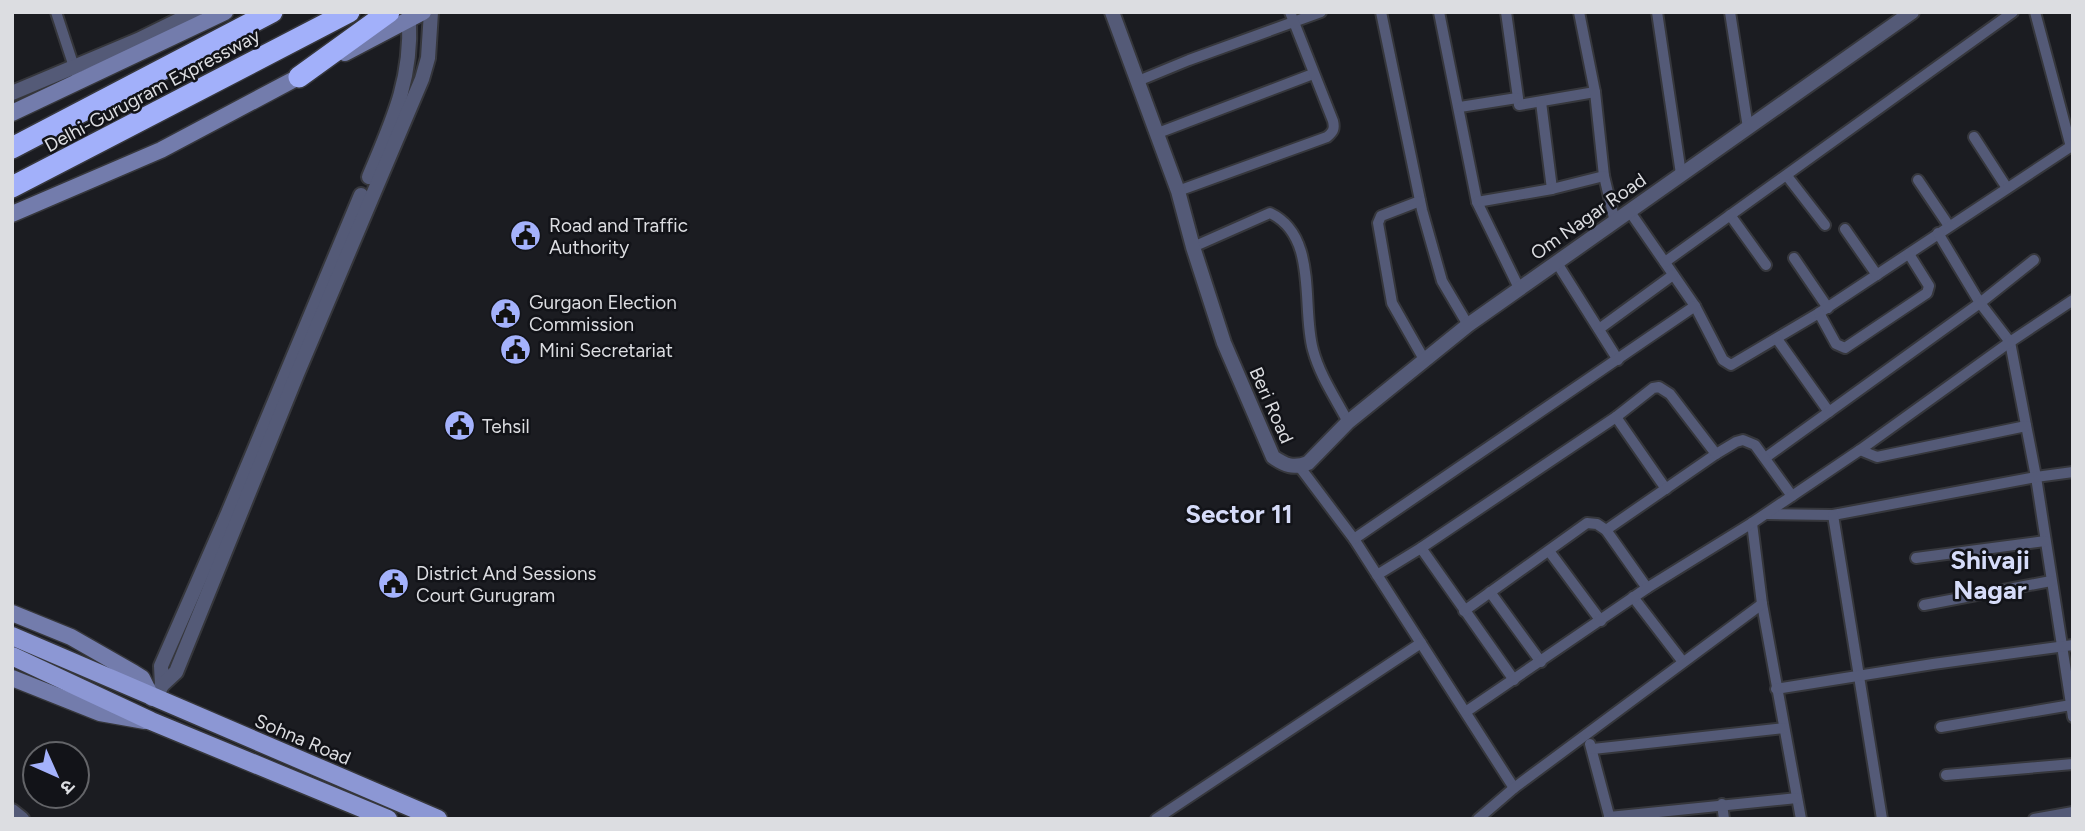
<svg xmlns="http://www.w3.org/2000/svg" width="2085" height="831" font-family="Figtree,'Noto Sans Devanagari',sans-serif">
  <rect width="100%" height="100%" fill="#1b1c21"/>
  <g fill="none" stroke-linecap="round" stroke-linejoin="round">
    <defs>
      <g id="minor">
        <polyline points="56,12 76,73"/>
        <polyline points="1381,12 1422,210 1442,281 1468,325"/>
        <polyline points="1439,12 1477,202 1519,288"/>
        <polyline points="1506,12 1519,105 1595,92"/>
        <polyline points="1579,12 1595,92 1604,176 1615,222"/>
        <polyline points="1657,12 1681,174"/>
        <polyline points="1730,12 1748,128"/>
        <polyline points="2035,12 2071,147"/>
        <polyline points="1138,81 1189,60 1321,12"/>
        <polyline points="1541,102 1552,189"/>
        <polyline points="1460,107 1517,98"/>
        <polyline points="1158,133 1313,74"/>
        <polyline points="1974,137 2007,188"/>
        <polyline points="1787,176 1825,225"/>
        <polyline points="1918,180 1949,226"/>
        <path d="M 1178,191 L 1327,137 C 1333,132 1335,129 1333,121 L 1290,12"/>
        <polyline points="1420,201 1381,216 1378,223 1392,303 1425,361"/>
        <polyline points="1477,202 1552,189 1604,176"/>
        <polyline points="1630,212 1695,306 1723,360 1731,365 1819,313 2073,145"/>
        <polyline points="1730,215 1766,265"/>
        <polyline points="1845,229 1877,275"/>
        <polyline points="1938,233 1980,303 2010,342 2036,477 2073,717"/>
        <path d="M 1193,247 L 1270,213 C 1319,236 1301,308 1313,350 C 1320,376 1336,399 1348,422"/>
        <polyline points="1794,258 1828,308"/>
        <polyline points="1665,262 2013,12"/>
        <polyline points="1557,263 1618,360"/>
        <polyline points="1819,313 1836,344 1845,348 1927,293 1929,286 1909,254"/>
        <polyline points="1599,329 1673,275"/>
        <polyline points="1777,339 1829,412"/>
        <polyline points="1616,417 1666,489"/>
        <polyline points="1860,450 1877,457 2026,426"/>
        <polyline points="1765,458 1980,303 2034,260"/>
        <polyline points="1299,466 1354,539 1514,788"/>
        <polyline points="1766,514 1833,515 2036,477 2073,472"/>
        <polyline points="1833,515 1882,819"/>
        <polyline points="1752,523 1762,604 1801,819"/>
        <polyline points="1606,530 1716,454 1736,442 1743,440 1755,445 1792,496"/>
        <polyline points="1354,539 1695,306"/>
        <polyline points="1421,548 1514,680"/>
        <polyline points="1549,551 1601,621"/>
        <polyline points="1916,558 2045,541"/>
        <polyline points="1377,575 1421,548 1616,417 1653,388 1659,387 1670,394 1716,454"/>
        <polyline points="1490,592 1541,662"/>
        <polyline points="1633,597 1683,662"/>
        <polyline points="1924,605 2051,581"/>
        <polyline points="1464,611 1587,523 1597,524 1606,530 1647,588"/>
        <polyline points="1776,689 1933,664 2073,645"/>
        <polyline points="1467,711 1647,588 1752,523 1860,450 2010,342 2073,300"/>
        <polyline points="1941,727 2071,705"/>
        <polyline points="1590,744 1610,819"/>
        <polyline points="1593,749 1784,728"/>
        <polyline points="1946,775 2073,764"/>
        <polyline points="1722,804 1724,819"/>
        <polyline points="1609,817 1797,798"/>
        <polyline points="1156,819 1421,643"/>
        <polyline points="1478,819 1514,788 1762,604"/>
        <polyline points="2034,819 2073,812"/>
      </g>
      <g id="tertiary">
        <path d="M 1112,12 L 1178,191 L 1193,247 L 1224,343 L 1273,457 C 1285,465 1293,469 1308,463 L 1348,422 L 1468,325 L 1912,12"/>
        <polyline points="12,93 138,40 195,12"/>
        <path d="M 369,177 C 392,122 412,81 409,20"/>
        <polyline points="162,685 161,666 228,513 361,195"/>
        <polyline points="155,699 162,685 176,672 297,374 422,79 428,58 431,12"/>
        <polyline points="12,811 22,819"/>
      </g>
      <g id="secondary">
        <polyline points="345,53 423,12"/>
        <polyline points="12,113 225,12"/>
        <polyline points="12,214 161,150 306,73"/>
        <polyline points="12,613 71,637 134,673 142,678 152,698"/>
        <polyline points="12,678 100,713 145,721"/>
      </g>
      <g id="primary">
        <polyline points="12,636 438,819"/>
        <polyline points="12,656 151,721 388,819"/>
      </g>
      <g id="motorway">
        <polyline points="299,77 389,12"/>
        <polyline points="12,148 272,12"/>
        <polyline points="12,187 349,12"/>
      </g>
    </defs>
    <!-- minor casing -->
    <use href="#minor" stroke="#36373c" stroke-width="14"/>
    <!-- tertiary casing -->
    <use href="#tertiary" stroke="#36373c" stroke-width="18"/>
    <!-- secondary casing -->
    <use href="#secondary" stroke="#36373c" stroke-width="19"/>
    <!-- primary casing -->
    <use href="#primary" stroke="#36373c" stroke-width="21"/>
    <!-- motorway casing -->
    <use href="#motorway" stroke="#36373c" stroke-width="24"/>
    <!-- minor -->
    <use href="#minor" stroke="#545a77" stroke-width="10"/>
    <!-- tertiary -->
    <use href="#tertiary" stroke="#545a77" stroke-width="14"/>
    <!-- secondary -->
    <use href="#secondary" stroke="#737cac" stroke-width="16"/>
    <!-- primary -->
    <use href="#primary" stroke="#8c97d4" stroke-width="18"/>
    <!-- motorway -->
    <use href="#motorway" stroke="#a2b0fa" stroke-width="21"/>
  </g>
  <!-- icons -->
  <defs>
    <symbol id="civic-disc" viewBox="-11 -11 22 22"><circle r="9.5" fill="#a4b2fc" stroke="#121318"/><path d="M-.6-6.5H3V-4.5H.6V-3L4-1V1h2V6H-6V1h2V-1L-.6-3ZM-1.2 2.5V6h2.4V2.5Z" fill="#111"/></symbol>
  </defs>
  <g fill-rule="evenodd">
    <use href="#civic-disc" x="508" y="218" width="35" height="35"/>
    <use href="#civic-disc" x="488" y="296" width="35" height="35"/>
    <use href="#civic-disc" x="498" y="332" width="35" height="35"/>
    <use href="#civic-disc" x="442" y="408" width="35" height="35"/>
    <use href="#civic-disc" x="376" y="566" width="35" height="35"/>
  </g>
  <g text-anchor="middle" stroke-width="5" stroke-linejoin="round" paint-order="stroke">
    <!-- street labels -->
    <g font-size="19" fill="#dcdde1" stroke="#121318">
      <text transform="translate(152 90) rotate(-28)" y="7">Delhi-Gurugram Expressway</text>
      <text transform="translate(1588 216) rotate(-35)" y="7">Om Nagar Road</text>
      <text transform="translate(1272 405) rotate(66)" y="7">Beri Road</text>
      <text transform="translate(303 739) rotate(23)" y="7">Sohna Road</text>
    </g>
    <!-- poi labels -->
    <g font-size="19" fill="#dcdde1" stroke="#121318" text-anchor="start">
      <text x="549" y="232">Road and Traffic<tspan x="549" dy="22">Authority</tspan></text>
      <text x="529" y="309">Gurgaon Election<tspan x="529" dy="22">Commission</tspan></text>
      <text x="539" y="357">Mini Secretariat</text>
      <text x="482" y="433">Tehsil</text>
      <text x="416" y="580">District And Sessions<tspan x="416" dy="22">Court Gurugram</tspan></text>
    </g>
    <!-- district labels -->
    <g font-size="26" font-weight="bold" fill="#d6dcf9" stroke="#121318">
      <text x="1239" y="523">Sector 11</text>
      <text x="1990" y="569">Shivaji<tspan x="1990" dy="30">Nagar</tspan></text>
    </g>
  </g>
  <!-- border -->
  <rect width="2085" height="831" fill="none" stroke="#dcdde1" stroke-width="28"/>
  <!-- north arrow -->
  <g transform="translate(56 775) rotate(135)"><circle r="33" fill="#121318" stroke="#636468" stroke-width="2"/>
  <path d="M0-5L12 26L0 18L-12 26Z" fill="#a4b2fc"/>
  <text y="-10" font-size="19" font-weight="bold" text-anchor="middle" fill="#dcdde1">उ</text>
  </g>
</svg>
